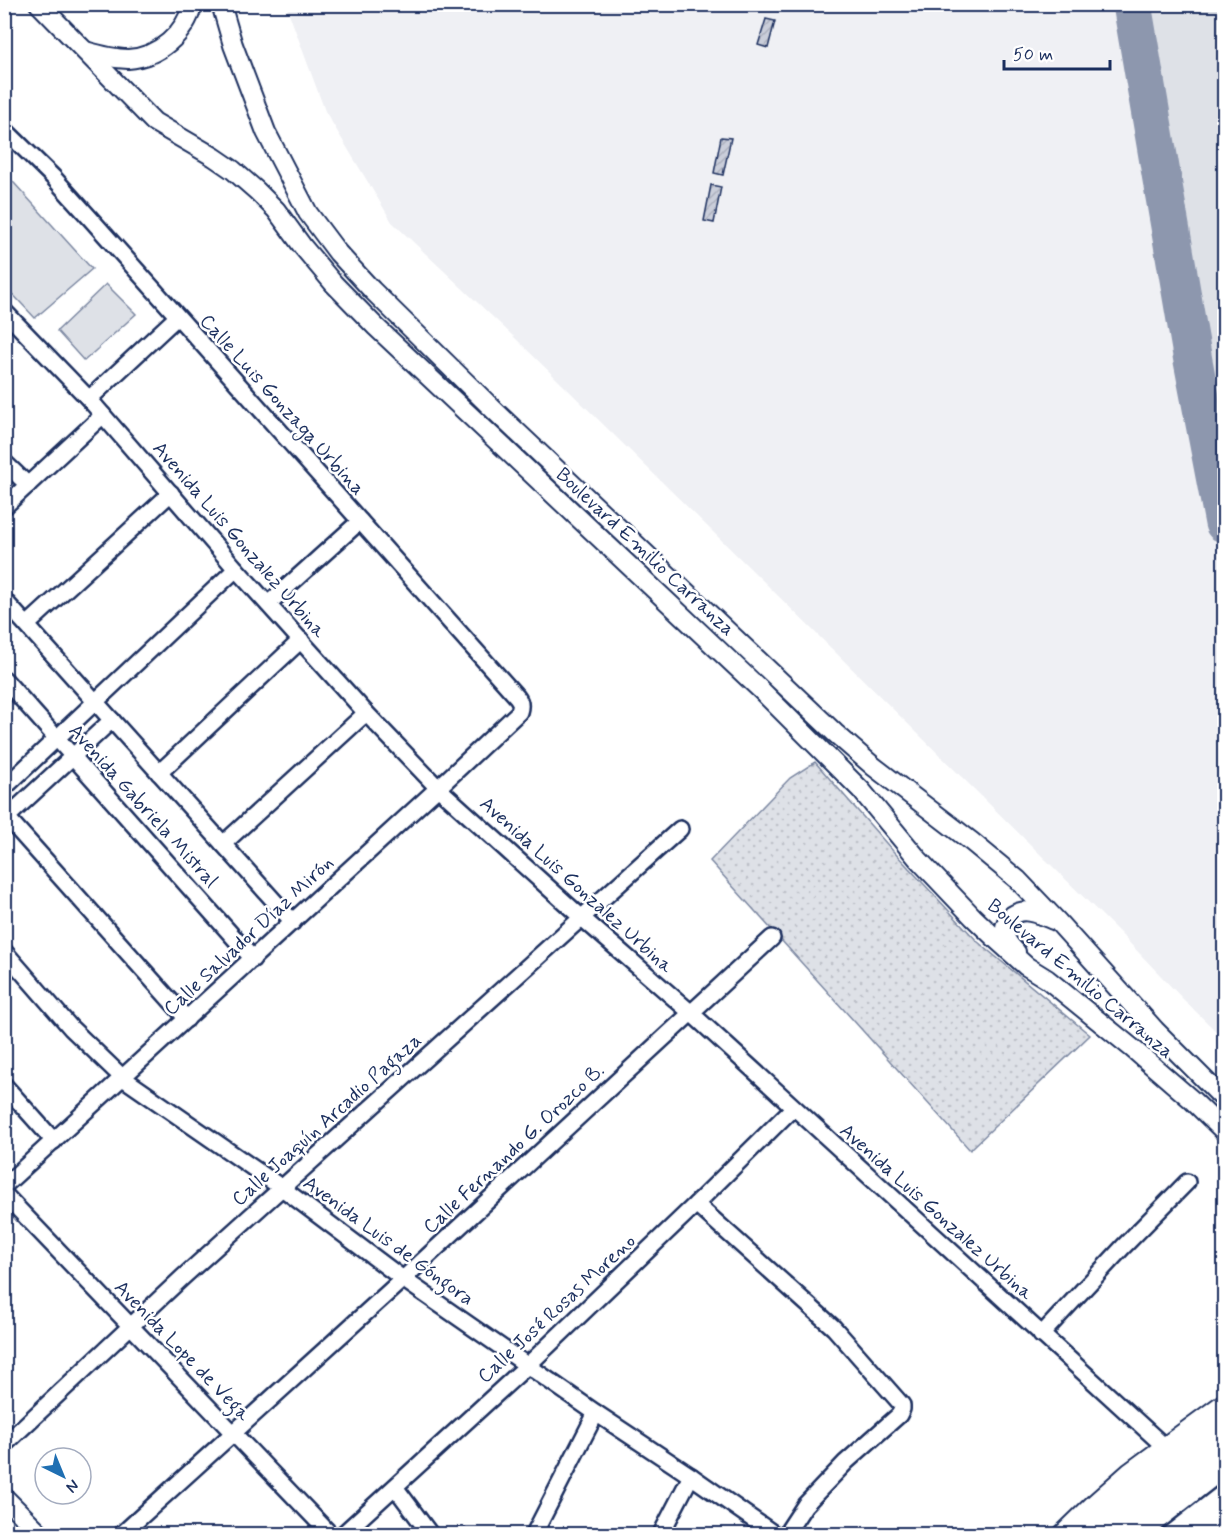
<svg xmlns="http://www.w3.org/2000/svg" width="1229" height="1539" font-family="Mynerve,sans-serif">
  <defs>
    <pattern id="park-dots" width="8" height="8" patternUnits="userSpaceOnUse" patternTransform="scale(1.5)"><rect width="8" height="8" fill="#dee1e7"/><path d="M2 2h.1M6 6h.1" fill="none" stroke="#bec1c9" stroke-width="1.8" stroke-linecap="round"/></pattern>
    <pattern id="building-hatch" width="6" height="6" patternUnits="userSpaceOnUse" patternTransform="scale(1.5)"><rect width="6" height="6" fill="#caceda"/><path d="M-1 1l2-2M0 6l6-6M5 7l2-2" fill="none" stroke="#adb1be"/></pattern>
  </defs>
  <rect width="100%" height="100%" fill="#fff"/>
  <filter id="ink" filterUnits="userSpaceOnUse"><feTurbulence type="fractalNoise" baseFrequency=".0167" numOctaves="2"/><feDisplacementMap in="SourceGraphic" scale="12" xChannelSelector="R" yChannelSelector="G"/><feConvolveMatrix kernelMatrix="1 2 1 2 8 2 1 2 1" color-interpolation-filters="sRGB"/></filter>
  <g filter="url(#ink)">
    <!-- built -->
    <polygon fill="#eff0f4" points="286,5 1224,5 1224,1039 1183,999 1120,933 759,577 513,336 392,222 325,111"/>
    <!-- grass -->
    <g fill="#dee1e7" stroke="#7c88a2" stroke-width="1.5">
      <polygon points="1144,5 1224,5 1224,462 1223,454"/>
      <polygon points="5,173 92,269 35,318 5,286"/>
      <polygon points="106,284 136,314 84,361 57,331"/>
    </g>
    <!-- park -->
    <polygon fill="url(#park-dots)" stroke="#7c88a2" stroke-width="1.5" points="815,762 893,851 978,942 1090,1035 970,1150 710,861 790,778"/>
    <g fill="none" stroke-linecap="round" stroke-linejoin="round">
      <!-- taxiway -->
      <polyline stroke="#8d97ae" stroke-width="39" points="1132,4 1193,361 1224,523"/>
    </g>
    <!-- building -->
    <g fill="url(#building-hatch)" stroke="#1b2f5e" stroke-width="1.5">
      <polygon points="766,19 775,21 768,48 758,45"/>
      <polygon points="721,137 731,138 723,175 714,173"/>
      <polygon points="711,185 721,187 714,223 704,221"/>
    </g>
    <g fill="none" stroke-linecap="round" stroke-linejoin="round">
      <defs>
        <g id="minor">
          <path d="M 4,129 L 53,177 L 89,217 L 517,697 C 521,702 521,706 519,712 L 438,788 L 4,1186"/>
          <polyline points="4,311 89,399 236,569 366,713 438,788 581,917 690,1012 1165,1447"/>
          <polyline points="89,399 177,317"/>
          <polyline points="4,462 28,485"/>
          <polyline points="4,507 103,415"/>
          <polyline points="4,600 293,922"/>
          <polyline points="268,604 360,521"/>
          <polyline points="27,625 171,493"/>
          <polyline points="4,679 253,959"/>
          <polyline points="159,773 301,640"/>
          <polyline points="4,788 236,569"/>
          <polyline points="4,814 187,1019"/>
          <polyline points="4,820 112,720"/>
          <polyline points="223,844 366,713"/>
          <polyline points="4,951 71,1028 123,1078 282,1188 403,1279 596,1413 691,1476 774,1534"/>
          <polyline points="4,1085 54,1141"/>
          <polyline points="4,1194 330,1534"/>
          <polyline points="696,1204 834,1328 902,1405 902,1409 899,1415 846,1462 805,1505 786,1534"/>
          <polyline points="1041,1335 1123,1247 1187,1182"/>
          <polyline points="4,1445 183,1277 680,829"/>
          <polyline points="395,1487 430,1534"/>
          <polyline points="122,1534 403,1279 772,938"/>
          <polyline points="343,1534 527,1366 696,1204 793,1108"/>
          <polyline points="534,1534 596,1413"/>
          <polyline points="661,1534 691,1476"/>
        </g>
        <g id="tertiary">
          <polyline points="39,4 154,122 214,157 233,170 257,191 276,210 303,247 334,284 376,327 761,690 861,790 918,859 973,917 996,939 1026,966 1047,979 1132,1048 1192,1100 1224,1131"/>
          <polyline points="221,4 233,45 266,132 308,213 338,253 372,290 494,410 835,733 873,766 972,842 1018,880 1058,922 1155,1030 1224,1099"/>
          <path d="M 85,51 C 99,55 113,59 128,59 C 159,57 185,34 193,4"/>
          <path d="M 1016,952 C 1013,949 1009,945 1007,941 C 999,924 1013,908 1031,912 C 1038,913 1046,917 1053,920"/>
          <polyline points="4,1497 41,1534"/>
          <polyline points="1063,1534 1095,1503 1130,1472 1224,1403"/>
          <polyline points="1085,1534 1124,1498 1224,1422"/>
        </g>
        <g id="secondary">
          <path d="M 1108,1534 C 1145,1502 1185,1474 1224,1446"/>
          <polyline points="1137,1534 1224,1466"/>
        </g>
      </defs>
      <!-- minor casing -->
      <use href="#minor" stroke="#1b2f5e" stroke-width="20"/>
      <!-- tertiary casing -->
      <use href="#tertiary" stroke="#1b2f5e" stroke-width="22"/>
      <!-- secondary casing -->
      <use href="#secondary" stroke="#1b2f5e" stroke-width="26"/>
      <!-- minor -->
      <use href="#minor" stroke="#fff" stroke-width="15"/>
      <!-- tertiary -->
      <use href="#tertiary" stroke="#fff" stroke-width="18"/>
      <!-- secondary -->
      <use href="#secondary" stroke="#fff" stroke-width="21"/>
    </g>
  </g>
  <g text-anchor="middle" stroke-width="5" stroke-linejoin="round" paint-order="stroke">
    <!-- street labels -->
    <g font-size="20" fill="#1b2f5e" stroke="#fff">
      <text transform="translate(283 404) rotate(48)" y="7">Calle Luis Gonzaga Urbina</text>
      <text transform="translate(240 539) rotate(49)" y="7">Avenida Luis Gonzalez Urbina</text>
      <text transform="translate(646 551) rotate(43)" y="7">Boulevard Emilio Carranza</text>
      <text transform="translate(144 805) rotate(48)" y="7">Avenida Gabriela Mistral</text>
      <text transform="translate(577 884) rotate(42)" y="7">Avenida Luis Gonzalez Urbina</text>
      <text transform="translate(248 935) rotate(-43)" y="7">Calle Salvador Díaz Mirón</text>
      <text transform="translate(1081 978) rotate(40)" y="7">Boulevard Emilio Carranza</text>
      <text transform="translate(326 1119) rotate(-42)" y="7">Calle Joaquín Arcadio Pagaza</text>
      <text transform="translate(513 1148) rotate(-43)" y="7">Calle Fernando G. Orozco B.</text>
      <text transform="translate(937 1211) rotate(42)" y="7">Avenida Luis Gonzalez Urbina</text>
      <text transform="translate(389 1240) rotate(36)" y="7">Avenida Luis de Góngora</text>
      <text transform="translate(556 1308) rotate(-43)" y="7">Calle José Rosas Moreno</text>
      <text transform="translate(183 1350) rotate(46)" y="7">Avenida Lope de Vega</text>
    </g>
  </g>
  <!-- margin -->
  <rect width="1229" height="1539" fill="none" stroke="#fff" stroke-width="24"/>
  <rect x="12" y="12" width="1205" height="1515" fill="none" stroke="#1b2f5e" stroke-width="2" filter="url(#ink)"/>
  <!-- north arrow -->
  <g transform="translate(63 1476) rotate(137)"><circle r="28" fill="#ffffff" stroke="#a4acbf" stroke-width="1.5"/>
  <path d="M0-4.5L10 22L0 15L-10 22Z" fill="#1f6fb2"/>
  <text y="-9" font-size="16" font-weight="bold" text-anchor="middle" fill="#1b2f5e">N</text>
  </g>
  <!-- scale -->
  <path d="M1004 60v9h106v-9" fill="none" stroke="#1b2f5e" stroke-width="3"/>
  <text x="1013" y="60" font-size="18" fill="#1b2f5e" stroke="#ffffff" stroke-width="4.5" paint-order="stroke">50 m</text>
</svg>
